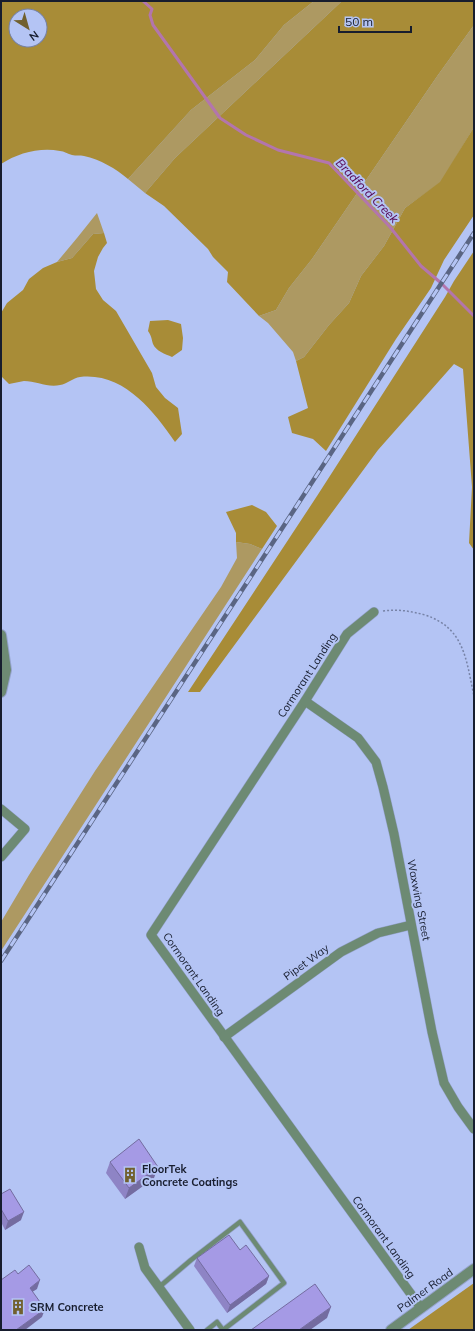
<svg xmlns="http://www.w3.org/2000/svg" width="475" height="1331" font-family="Mulish,sans-serif">
  <rect width="100%" height="100%" fill="#b4c4f4"/>
  <!-- green -->
  <g fill="#ad9962">
    <polygon points="314,1 342,1 175,158 145,193 128,179 191,110 255,60 284,25"/>
    <polygon points="474,25 474,127 441,182 405,208 384,246 361,276 349,303 329,325 304,357 296,361 293,352 268,323 259,316 276,310 289,288 312,259 438,75"/>
    <polygon points="97,213 104,233 93,234 72,258 57,262 77,238"/>
    <polygon points="236,542 250,544 262,549 1,951 1,922 29,875 95,771 221,587 237,558"/>
  </g>
  <!-- forest -->
  <g fill="#a88c37" fill-rule="evenodd">
    <path d="M 1,1 L 314,1 L 284,25 L 255,60 L 191,110 L 128,179 C 116,169 100,159 84,156 C 80,155 76,156 72,155 C 68,154 64,151 60,151 C 40,147 18,153 1,164 ZM 16,16 L 40,16 L 40,40 L 16,40 Z"/>
    <polygon points="342,1 474,1 474,25 438,75 312,259 289,288 276,310 259,316 227,282 228,272 213,257 208,249 164,206 145,193 175,158"/>
    <polygon points="474,127 474,215 444,260 431,288 396,339 326,451 313,439 292,433 288,417 308,408 296,361 304,357 329,325 349,303 361,276 384,246 405,208 440,182"/>
    <path d="M 104,233 L 107,243 L 103,248 L 98,257 L 94,271 L 96,289 L 103,300 L 116,311 L 152,373 L 156,387 L 165,398 L 178,408 L 182,434 L 175,442 C 153,410 123,372 80,377 C 73,378 67,384 60,385 C 48,388 36,381 24,381 C 19,382 14,383 9,384 L 1,376 L 1,313 L 7,303 L 23,290 L 29,279 L 43,268 L 57,262 L 72,258 L 93,234 Z"/>
    <polygon points="474,251 474,550 469,543 472,487 463,369 454,364 378,450 200,692 188,692 317,496 445,297 454,281"/>
    <path d="M 168,320 L 181,324 L 183,338 L 182,350 L 172,357 C 165,354 156,351 153,344 C 151,338 152,337 148,331 L 150,321 Z"/>
    <polygon points="252,505 266,512 277,526 262,549 250,544 236,542 236,533 226,512"/>
    <polygon points="474,1283 474,1330 408,1330"/>
  </g>
  <g fill="none" stroke-linecap="round" stroke-linejoin="round">
    <!-- stream -->
    <polyline stroke="#b375ad" stroke-width="3" points="143,1 152,9 150,15 153,25 220,118 246,135 278,150 329,163 390,227 421,266 441,283 474,316"/>
    <defs>
      <polyline id="service" points="158,1288 191,1260 240,1222 284,1283 223,1330 217,1322 207,1330"/>
      <g id="minor">
        <polyline points="374,612 347,634 305,701 151,935 421,1308"/>
        <polyline points="305,701 358,738 376,762 383,787 394,834 432,1032 444,1083 458,1107 474,1129"/>
        <polyline points="1,809 25,829 1,857"/>
        <polyline points="224,1037 341,952 378,933 411,925"/>
        <polyline points="139,1247 145,1268 190,1330"/>
      </g>
      <g id="tertiary">
        <polyline points="1,635 6,670 1,692"/>
        <polyline points="391,1330 474,1269"/>
      </g>
    </defs>
    <!-- service casing -->
    <use href="#service" stroke="#95a3cc" stroke-width="6"/>
    <!-- minor casing -->
    <use href="#minor" stroke="#95a3cc" stroke-width="10"/>
    <!-- tertiary casing -->
    <use href="#tertiary" stroke="#95a3cc" stroke-width="12"/>
    <!-- path -->
    <path stroke="#7783a7" stroke-width="1.5" stroke-dasharray="2 2" stroke-linecap="butt" d="M 383,611 C 398,609 410,611 425,615 C 465,628 466,660 474,696"/>
    <!-- service -->
    <use href="#service" stroke="#6d8a73" stroke-width="4.5"/>
    <!-- minor -->
    <use href="#minor" stroke="#6d8a73" stroke-width="9"/>
    <!-- tertiary -->
    <use href="#tertiary" stroke="#6d8a73" stroke-width="10"/>
    <defs>
      <polyline id="rail" points="1,961 474,233"/>
    </defs>
    <!-- rail casing -->
    <use href="#rail" stroke="#5a6583" stroke-width="4.5"/>
    <!-- rail -->
    <use href="#rail" stroke="#b4c4f4" stroke-width="3" stroke-dasharray="9" stroke-linecap="butt"/>
  </g>
  <!-- wall -->
  <g fill="#8e84c5">
    <polygon points="110,1162 154,1178 125,1199 106,1173"/>
    <polygon points="1,1194 21,1220 5,1230 1,1222"/>
    <polygon points="240,1250 269,1276 266,1284 227,1313 194,1266 197,1258"/>
  </g>
  <!-- shaded-wall -->
  <g fill="#746ca0">
    <polygon points="158,1167 154,1178 125,1199 129,1188"/>
    <polygon points="24,1212 21,1220 5,1230 8,1221"/>
    <polygon points="269,1276 266,1284 227,1313 230,1305"/>
    <polygon points="40,1280 37,1289 26,1296 30,1288"/>
    <polygon points="331,1307 327,1318 310,1330 299,1330"/>
    <polygon points="45,1309 42,1317 25,1330 16,1330"/>
  </g>
  <!-- building -->
  <g fill="#a59ae5" stroke="#746ca0">
    <polygon points="139,1139 158,1167 129,1188 110,1162"/>
    <polygon points="10,1189 24,1212 8,1221 1,1209 1,1194"/>
    <polygon points="229,1235 240,1250 246,1245 269,1276 230,1305 197,1258"/>
    <polygon points="29,1265 40,1280 30,1288 45,1309 16,1330 1,1330 1,1280 15,1270 18,1274"/>
    <polygon points="315,1284 331,1307 299,1330 251,1330"/>
  </g>
  <!-- icons -->
  <defs>
    <symbol id="building-bare" viewBox="-9 -9 18 18"><path d="M-4-6H4V6H1V3H-1V6H-4ZM-2.5-4.3h1.7v1.8h-1.7ZM.8-4.3h1.7v1.8H.8ZM-2.5-1h1.7V.8h-1.7ZM.8-1h1.7V.8H.8Z" fill="#71602e" stroke="#b4c4f4" stroke-width="2.5" paint-order="stroke"/></symbol>
  </defs>
  <g fill-rule="evenodd">
    <use href="#building-bare" x="119" y="1164" width="22" height="22"/>
    <use href="#building-bare" x="7" y="1296" width="22" height="22"/>
  </g>
  <g text-anchor="middle" stroke-width="4" stroke-linejoin="round" paint-order="stroke">
    <!-- street labels -->
    <g font-size="11" fill="#171d2e" stroke="#b4c4f4">
      <text transform="translate(307 675) rotate(-57)" y="4">Cormorant Landing</text>
      <text transform="translate(419 900) rotate(79)" y="4">Waxwing Street</text>
      <text transform="translate(306 962) rotate(-36)" y="4">Pipet Way</text>
      <text transform="translate(194 974) rotate(55)" y="4">Cormorant Landing</text>
      <text transform="translate(384 1237) rotate(54)" y="4">Cormorant Landing</text>
      <text transform="translate(425 1290) rotate(-36)" y="4">Palmer Road</text>
    </g>
    <!-- poi labels -->
    <g font-size="11" font-weight="bold" fill="#171d2e" stroke="#b4c4f4" text-anchor="start">
      <text x="142" y="1173">FloorTek<tspan x="142" dy="13">Concrete Coatings</tspan></text>
      <text x="30" y="1311">SRM Concrete</text>
    </g>
    <!-- water labels -->
    <g font-size="12" font-style="italic" fill="#540451" stroke="#b4c4f4">
      <text transform="translate(367 191) rotate(46)" y="4">Bradford Creek</text>
    </g>
  </g>
  <!-- border -->
  <rect width="475" height="1331" fill="none" stroke="#171d2e" stroke-width="4"/>
  <!-- north arrow -->
  <g transform="translate(28 28) rotate(143)"><circle r="19" fill="#b4c4f4" stroke="#7581a5"/>
  <path d="M0-3L7 15L0 10L-7 15Z" fill="#71602e"/>
  <text y="-6" font-size="11" font-weight="bold" text-anchor="middle" fill="#171d2e">N</text>
  </g>
  <!-- scale -->
  <path d="M339 26v6h72v-6" fill="none" stroke="#171d2e" stroke-width="2"/>
  <text x="345" y="26" font-size="12" fill="#171d2e" stroke="#b4c4f4" stroke-width="3" paint-order="stroke">50 m</text>
</svg>
